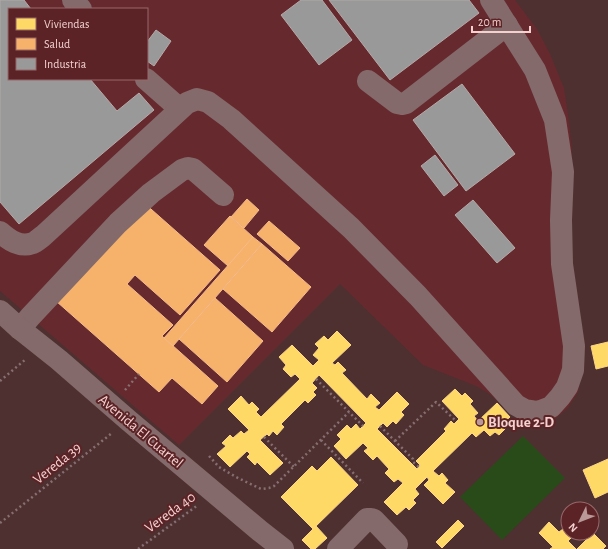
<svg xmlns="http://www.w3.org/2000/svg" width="608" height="549" font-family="'Alegreya Sans',sans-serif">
  <rect width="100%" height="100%" fill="#4e3031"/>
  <!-- built -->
  <path fill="#662a2e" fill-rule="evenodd" d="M 0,0 L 515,0 L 537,29 L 550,54 L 564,88 L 569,122 L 572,150 L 568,193 L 579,387 L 578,392 L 568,408 L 555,419 L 549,422 L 536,426 L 532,422 L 519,419 L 509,412 L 491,395 L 483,390 L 476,386 L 423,365 L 340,284 L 179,445 L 0,291 ZM 9,9 L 147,9 L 147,79 L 9,79 Z"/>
  <!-- green -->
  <polygon fill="#294b19" points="523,436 565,478 502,540 460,497"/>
  <!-- homes -->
  <g fill="#ffd966" stroke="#fcd686">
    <polygon points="337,331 351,345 332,363 335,365 338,362 346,370 342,373 367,399 371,394 380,403 375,407 379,410 397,392 409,404 401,412 404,415 396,424 393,421 387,427 383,423 377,429 417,469 420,465 416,461 446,431 444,429 451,421 454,424 459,419 442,401 455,389 462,396 465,393 473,401 470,404 478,413 474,416 478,421 497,403 510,417 502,424 506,428 499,435 495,432 490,436 484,430 476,437 472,433 433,471 439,476 442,473 448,480 445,483 455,492 443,504 424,485 429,480 427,477 415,489 419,494 413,500 416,503 409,510 406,507 397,515 384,502 403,483 398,479 394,482 385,473 389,469 377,456 373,460 364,451 368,448 363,443 346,459 334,446 341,439 337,435 347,425 351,429 356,424 360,429 366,423 319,375 312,383 317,388 313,392 316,395 308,403 305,400 281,424 284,427 277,435 273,431 269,436 267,434 260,440 283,463 270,475 257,462 255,465 247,457 250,454 247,451 230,467 217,454 226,446 222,443 230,435 233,438 241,431 244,434 249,430 228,409 241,396 249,405 252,402 259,409 256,412 261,417 300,379 295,374 291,377 283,369 286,365 279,357 292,345 313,366 319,360 313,355 319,348 315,344 324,336 328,340"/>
    <polygon points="608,342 608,366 596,369 591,346"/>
    <polygon points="331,457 358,485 313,529 281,497 312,466 317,471"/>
    <polygon points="608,459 608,492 595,498 583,470"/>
    <polygon points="458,520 464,526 442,548 436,542"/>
    <polygon points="549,522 559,532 563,529 571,538 568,541 576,549 550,549 553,547 539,533"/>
    <polygon points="316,526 327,538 315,549 311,549 302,540"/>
    <polygon points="593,533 606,546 603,549 577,549"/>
  </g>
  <!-- health -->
  <g fill="#f6b26b" stroke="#f5bb89">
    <polygon points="247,199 259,210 244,228 231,217"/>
    <polygon points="143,202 220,270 180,315 135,275 127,284 173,325 162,336 218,386 202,404 172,378 159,392 56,301"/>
    <polygon points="230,216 253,237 228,266 204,245"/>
    <polygon points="269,221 300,248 288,261 257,234"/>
    <polygon points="253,237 262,244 173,346 164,338"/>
    <polygon points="262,244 311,287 272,332 223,289"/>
    <polygon points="215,298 263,341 227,382 179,339"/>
  </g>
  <!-- industry -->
  <g fill="#999" stroke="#b4aaa9">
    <polygon points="0,0 24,0 31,9 9,9 9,79 90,79 117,111 139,93 154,110 19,224 0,202"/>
    <polygon points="301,0 322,0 352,40 319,65 281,15"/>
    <polygon points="329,0 469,0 479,13 390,80"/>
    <polygon points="156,30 171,41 154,66 147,61 147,42"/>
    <polygon points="462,84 515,154 466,191 413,120"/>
    <polygon points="435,155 458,185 444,196 421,166"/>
    <polygon points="473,200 515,248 497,263 455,215"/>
  </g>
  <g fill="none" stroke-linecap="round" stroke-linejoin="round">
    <!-- path -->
    <g stroke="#866f70" stroke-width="2.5" stroke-dasharray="2 3" stroke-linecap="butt">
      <polyline points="316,379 363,426"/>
      <polyline points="0,381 26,359"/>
      <polyline points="125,390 139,374"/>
      <polyline points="380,426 413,459 413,462 419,467"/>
      <polyline points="264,437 294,467"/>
      <polyline points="321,440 363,483"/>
      <polyline points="395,441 436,402 456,421"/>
      <polyline points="209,456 219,467 236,477 261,489 269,488 274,486 349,412"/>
      <polyline points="0,523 112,433"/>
      <polyline points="138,549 198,505"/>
    </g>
    <!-- minor -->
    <g stroke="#856a6b" stroke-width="22">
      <polyline points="73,0 81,9"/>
      <polyline points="146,79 180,109"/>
      <polyline points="368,81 397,103 402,104 406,103 507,25"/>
      <path d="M 0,232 C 9,240 20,248 33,243 C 36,242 40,238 43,236 L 187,103 L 197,99 L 208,102 L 231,119 L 351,228 L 418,296 L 516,405 L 525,410 L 538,412 L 551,407 L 560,397 L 567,387 L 573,370 L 574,346 L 562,264 L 561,220 L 563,172 L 555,120 L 535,70 L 491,0"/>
      <polyline points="20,329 30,317 118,223 151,193 182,170 188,168 193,169 223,195"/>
      <polyline points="338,549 367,519 371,519 374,520 397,544"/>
    </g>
    <!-- major -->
    <polyline stroke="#846a6a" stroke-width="22" points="0,311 20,329 59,360 128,420 260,531 283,549"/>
  </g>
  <!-- markers -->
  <circle fill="#ba9898" stroke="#5b2326" stroke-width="1.5" cx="480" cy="422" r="4"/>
  <g text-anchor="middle" stroke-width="4" stroke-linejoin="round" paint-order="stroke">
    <!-- poi labels -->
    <g font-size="15" font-weight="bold" fill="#f4d0cf" stroke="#5b2326" text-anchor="start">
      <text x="488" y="427">Bloque 2-D</text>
    </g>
    <!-- street labels -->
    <g font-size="15" fill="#f4d0cf" stroke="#5b2326">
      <text transform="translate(141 431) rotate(40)" y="5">Avenida El Cuartel</text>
      <text transform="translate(57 463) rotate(-39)" y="5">Vereda 39</text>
      <text transform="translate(170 512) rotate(-36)" y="5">Vereda 40</text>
    </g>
  </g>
  <!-- legend -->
  <rect x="8" y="8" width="140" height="72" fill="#5b2326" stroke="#98686a"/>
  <rect x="16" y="18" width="20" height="12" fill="#ffd966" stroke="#98686a"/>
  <text x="44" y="28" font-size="12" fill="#f4d0cf">Viviendas</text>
  <rect x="16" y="38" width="20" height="12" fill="#f6b26b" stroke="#98686a"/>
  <text x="44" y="48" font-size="12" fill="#f4d0cf">Salud</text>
  <rect x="16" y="58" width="20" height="12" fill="#999999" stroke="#98686a"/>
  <text x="44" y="68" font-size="12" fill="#f4d0cf">Industria</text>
  <!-- north arrow -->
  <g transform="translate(580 521) rotate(227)"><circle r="19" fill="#5b2326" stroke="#98686a"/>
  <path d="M0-3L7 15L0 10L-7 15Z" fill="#ba9898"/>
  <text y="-6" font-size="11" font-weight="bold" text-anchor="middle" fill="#f4d0cf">N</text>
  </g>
  <!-- scale -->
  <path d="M472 26v6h58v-6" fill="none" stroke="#f4d0cf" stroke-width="2"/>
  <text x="478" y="26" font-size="12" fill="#f4d0cf" stroke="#5b2326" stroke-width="3" paint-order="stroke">20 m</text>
</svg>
